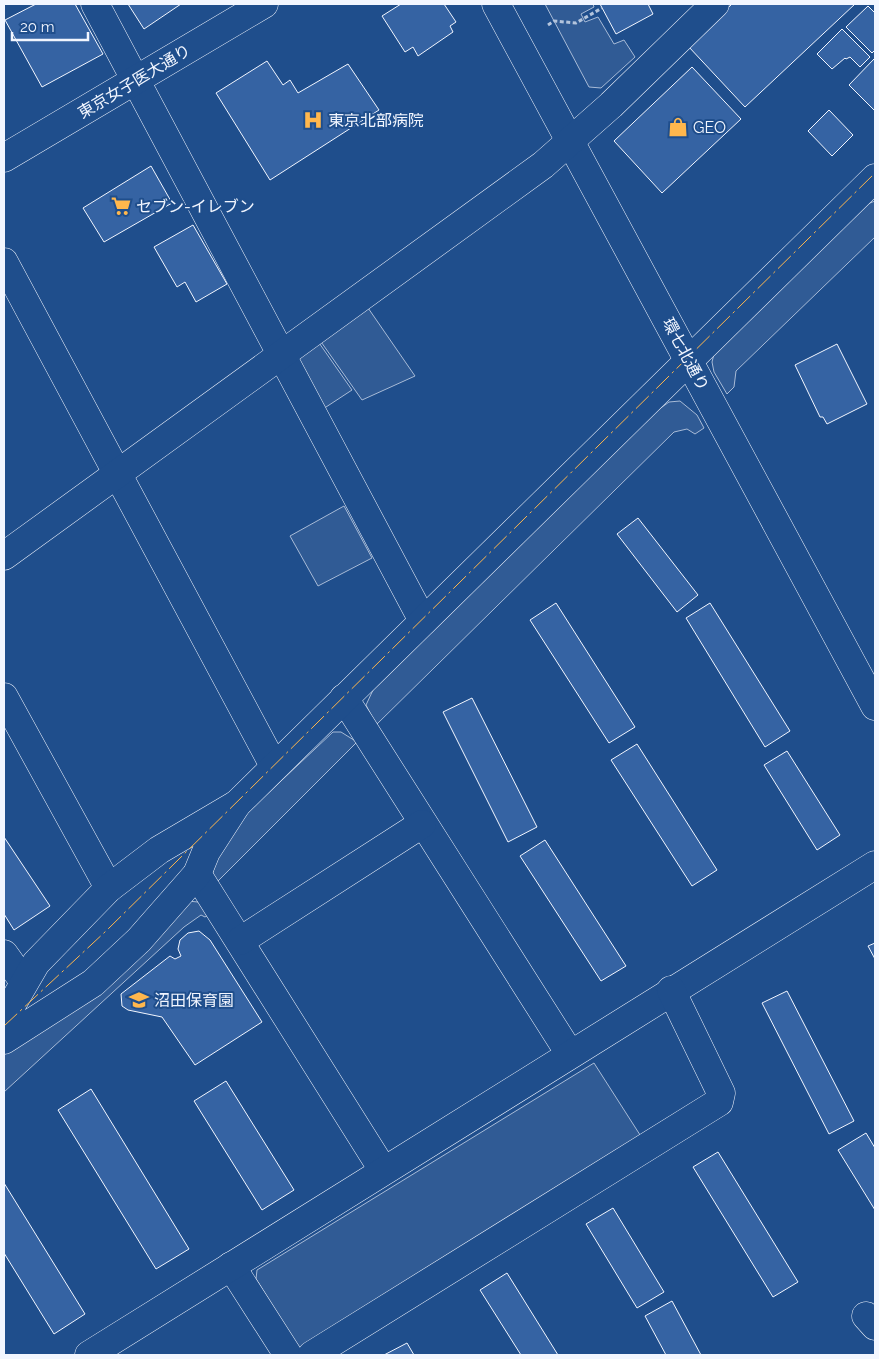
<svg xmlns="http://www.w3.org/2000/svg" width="879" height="1359" font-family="Raleway,'Noto Sans JP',sans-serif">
  <rect width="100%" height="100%" fill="#1f4e8c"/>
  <!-- built -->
  <g fill="#305b95" stroke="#a8bbd7">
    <polygon points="545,4 593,4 594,7 581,14 585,22 598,17 614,44 624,40 635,57 601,88 589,87"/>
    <polygon points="875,201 875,237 736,371 734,387 727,394 714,372 712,362 714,354 865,205"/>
    <polygon points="366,305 415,376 362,400 319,339"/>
    <polygon points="317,340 352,390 323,409 297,363 299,352"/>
    <polygon points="680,401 697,415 704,428 695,434 687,429 674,432 376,725 366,705 373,690 658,410 669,402"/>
    <polygon points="344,506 372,558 318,586 290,536"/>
    <polygon points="333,732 341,732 357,742 216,883 212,875 221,844 248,812"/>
    <polygon points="187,901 198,902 213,912 205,917 201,915 184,927 4,1092 4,1055"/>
    <polygon points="594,1063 642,1138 305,1348 298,1347 256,1279 257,1270"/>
  </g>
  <!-- building -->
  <g fill="#3563a3" stroke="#f2f6ff">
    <polygon points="36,4 75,4 103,54 42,87 5,20"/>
    <polygon points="128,4 181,4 144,29"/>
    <polygon points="401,4 444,4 456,22 450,26 453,32 418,56 413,47 405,52 382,16"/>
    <polygon points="600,4 648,4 653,14 616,34"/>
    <polygon points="732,4 855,4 745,107 688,46"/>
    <polygon points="868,6 875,13 875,50 872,53 846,27"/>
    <polygon points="842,29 870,57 860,67 850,57 846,59 845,58 832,69 817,54"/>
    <polygon points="874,59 875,61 875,111 849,85"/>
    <polygon points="267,61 283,85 290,80 298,93 348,64 379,110 270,180 216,93"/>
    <polygon points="692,67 741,119 662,193 614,141"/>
    <polygon points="829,110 853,135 832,156 808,131"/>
    <polygon points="151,166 172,203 104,242 83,208"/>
    <polygon points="193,225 227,284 196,302 185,282 177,287 154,247"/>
    <polygon points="837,344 867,404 827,424 823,417 820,417 795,365"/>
    <polygon points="638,518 698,595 677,612 617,534"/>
    <polygon points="556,603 635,727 609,743 530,620"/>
    <polygon points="710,603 790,731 765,747 686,618"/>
    <polygon points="472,698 537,827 508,842 443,712"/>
    <polygon points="637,744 717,870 692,886 611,760"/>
    <polygon points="787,751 840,835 817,850 764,765"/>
    <polygon points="4,837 50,906 14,930 4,914"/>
    <polygon points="545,840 626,966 601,981 520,856"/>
    <polygon points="199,931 210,940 262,1022 195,1065 162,1017 128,1010 122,1006 121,994 170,956 175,959 181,956 178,949 180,940 188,933"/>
    <polygon points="875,943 875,959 868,946"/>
    <polygon points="787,991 854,1121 829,1134 762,1003"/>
    <polygon points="226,1081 294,1190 262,1210 194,1101"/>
    <polygon points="91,1089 189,1249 156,1269 58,1110"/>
    <polygon points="866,1133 875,1148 875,1210 838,1150"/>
    <polygon points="718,1152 798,1282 773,1297 693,1167"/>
    <polygon points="4,1183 85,1314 54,1334 4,1253"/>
    <polygon points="613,1208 664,1292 637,1308 586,1224"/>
    <polygon points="507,1273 558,1355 521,1355 480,1290"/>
    <polygon points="672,1301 701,1355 666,1355 645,1316"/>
    <polygon points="407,1343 414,1355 384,1355"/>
  </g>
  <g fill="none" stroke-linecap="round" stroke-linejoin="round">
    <defs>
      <g id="minor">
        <polyline points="95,4 423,621"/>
        <polyline points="496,4 875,706"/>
        <polyline points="4,158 264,4"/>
        <polyline points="4,262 274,766"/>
        <polyline points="4,556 543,165 611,105 715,4"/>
        <polyline points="4,697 109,888"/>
        <polyline points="344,698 570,1054"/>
        <polyline points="237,804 875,178"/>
        <polyline points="197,874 383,1170"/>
        <polyline points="240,941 422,824"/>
        <polyline points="4,954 24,982"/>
        <polyline points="4,1018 36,963 109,888 159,850 237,804 206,852 197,874 139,940 93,983 4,1040"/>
        <polyline points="231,1266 288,1355"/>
        <polyline points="866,1316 875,1326"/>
        <polyline points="89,1355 875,865"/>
        <polyline points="312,1355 719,1102 721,1093 671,990"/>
      </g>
    </defs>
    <!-- minor casing -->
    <use href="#minor" stroke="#f2f6ff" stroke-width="29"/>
    <!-- path -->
    <polyline stroke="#b3c4dc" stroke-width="3" stroke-dasharray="4 2.5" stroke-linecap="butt" points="548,25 554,21 576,23 602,8"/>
    <!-- minor -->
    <use href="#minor" stroke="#1f4e8c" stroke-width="28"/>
    <!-- power -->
    <polyline stroke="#ffb74d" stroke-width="1" stroke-dasharray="18 4 2.5 4" stroke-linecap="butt" points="4,1026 106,931 875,173"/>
  </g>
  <!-- icons -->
  <defs>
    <symbol id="hospital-bare" viewBox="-9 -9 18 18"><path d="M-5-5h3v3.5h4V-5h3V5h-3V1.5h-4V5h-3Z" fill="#ffb74d" stroke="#1f4e8c" stroke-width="2.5" paint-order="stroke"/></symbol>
    <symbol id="shop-bare" viewBox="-9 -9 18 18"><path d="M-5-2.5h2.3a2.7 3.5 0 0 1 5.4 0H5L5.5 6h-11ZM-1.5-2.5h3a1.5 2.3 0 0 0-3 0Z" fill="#ffb74d" stroke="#1f4e8c" stroke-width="2.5" paint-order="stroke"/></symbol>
    <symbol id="supermarket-bare" viewBox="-9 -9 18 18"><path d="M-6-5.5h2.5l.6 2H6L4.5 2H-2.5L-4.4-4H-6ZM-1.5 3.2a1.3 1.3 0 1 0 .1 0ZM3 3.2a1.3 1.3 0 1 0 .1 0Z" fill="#ffb74d" stroke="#1f4e8c" stroke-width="2.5" paint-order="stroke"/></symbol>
    <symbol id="school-bare" viewBox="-9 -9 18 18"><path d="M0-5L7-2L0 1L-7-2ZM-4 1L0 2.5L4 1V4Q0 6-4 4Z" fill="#ffb74d" stroke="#1f4e8c" stroke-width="2.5" paint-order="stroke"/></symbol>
  </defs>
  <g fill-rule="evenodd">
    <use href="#hospital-bare" x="299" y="106" width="28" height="28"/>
    <use href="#shop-bare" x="664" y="113" width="28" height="28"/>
    <use href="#supermarket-bare" x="107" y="192" width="28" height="28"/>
    <use href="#school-bare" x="125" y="986" width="28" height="28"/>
  </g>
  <g text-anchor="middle" stroke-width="4" stroke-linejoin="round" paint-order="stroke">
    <!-- street labels -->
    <g font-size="16" fill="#f2f6ff" stroke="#1f4e8c">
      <text transform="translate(134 81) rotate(-31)" y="6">東京女子医大通り</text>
      <text transform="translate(686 354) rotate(62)" y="6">環七北通り</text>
    </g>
    <!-- poi labels -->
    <g font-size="16" fill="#f2f6ff" stroke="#1f4e8c" text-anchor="start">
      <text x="328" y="126">東京北部病院</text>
      <text x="693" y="133">GEO</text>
      <text x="136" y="212">セブン-イレブン</text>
      <text x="154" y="1006">沼田保育園</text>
    </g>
  </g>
  <!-- border -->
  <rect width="879" height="1359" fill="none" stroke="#f2f6ff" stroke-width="10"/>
  <!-- scale -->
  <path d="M12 32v8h76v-8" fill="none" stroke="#f2f6ff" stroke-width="2.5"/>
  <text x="20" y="32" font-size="15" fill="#f2f6ff" stroke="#1f4e8c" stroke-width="4" paint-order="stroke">20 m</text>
</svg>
